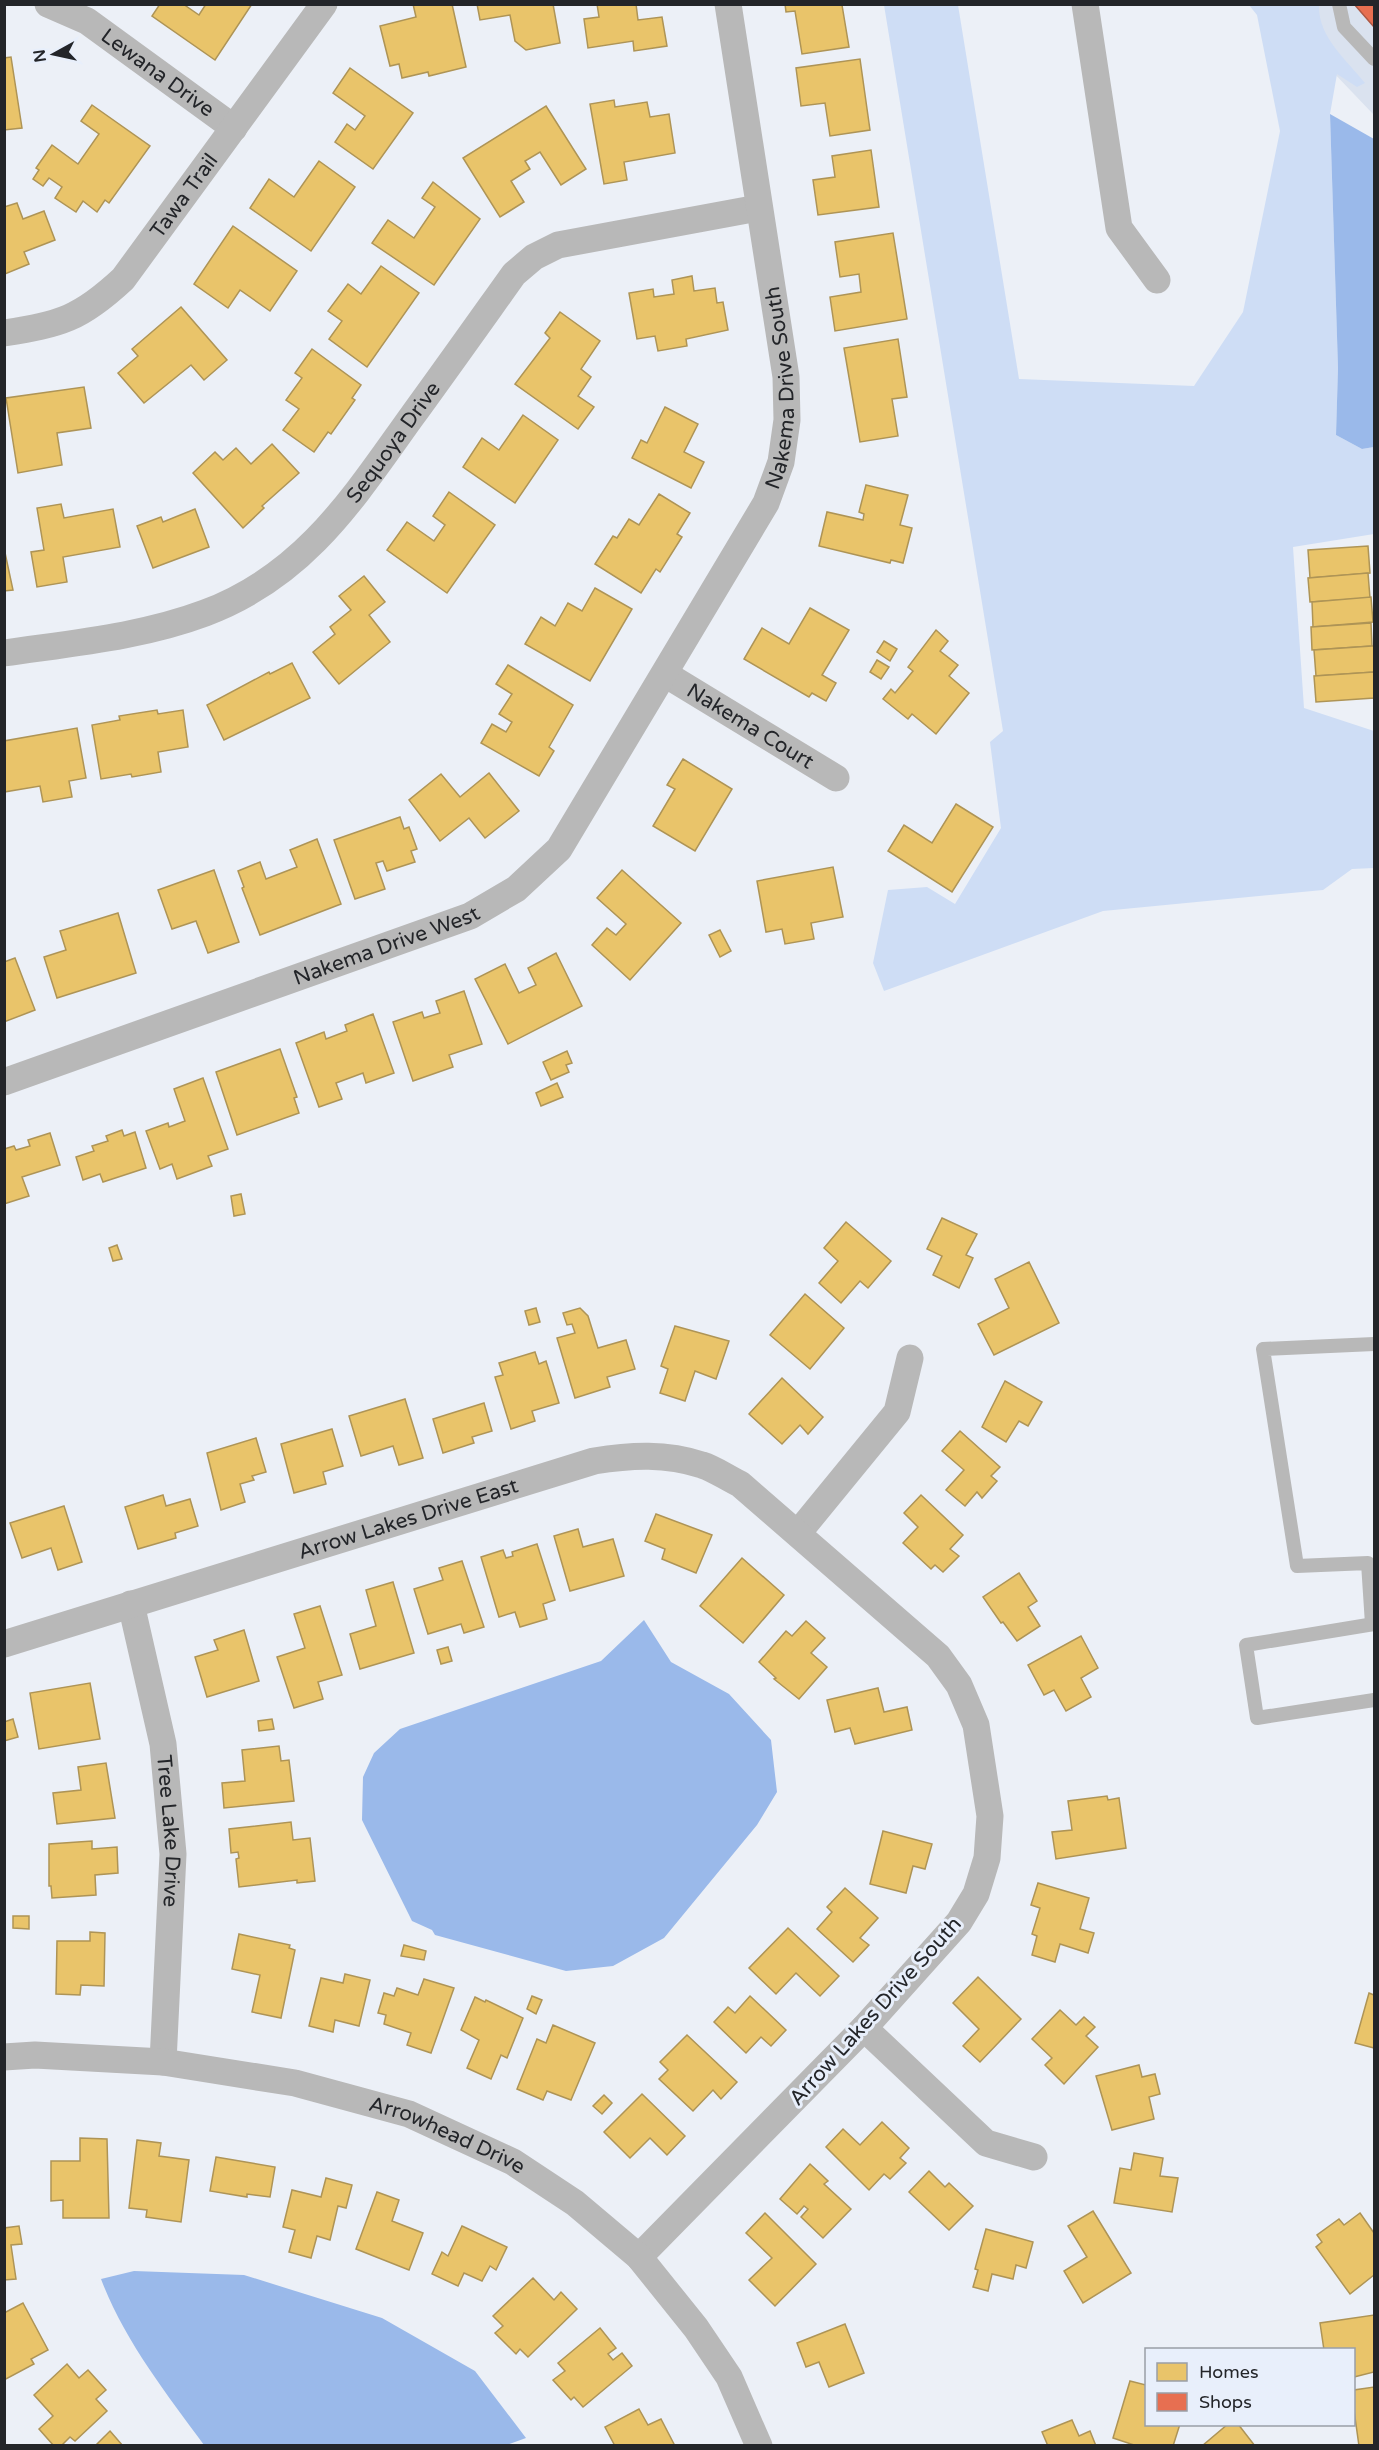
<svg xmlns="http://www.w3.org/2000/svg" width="1379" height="2450" font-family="'Varela Round',sans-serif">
  <rect width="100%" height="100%" fill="#ecf0f7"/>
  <!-- built -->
  <polygon fill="#dae2ef" points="1311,5 1374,5 1374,115 1310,48"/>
  <!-- green -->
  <path fill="#ceddf5" d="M 884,5 L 958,5 L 1019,379 L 1194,386 L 1243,312 L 1280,131 L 1257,15 L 1249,5 L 1319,5 C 1318,37 1346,59 1365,83 L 1357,87 L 1337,74 L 1330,114 L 1338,368 L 1336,435 L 1362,449 L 1374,447 L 1374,534 L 1293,547 L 1304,708 L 1374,731 L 1374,868 L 1352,869 L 1323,890 L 1103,911 L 884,991 L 873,963 L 888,890 L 927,887 L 955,904 L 1001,828 L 990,742 L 1003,731 Z"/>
  <!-- water -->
  <g fill="#9ab9ea">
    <polygon points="1330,114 1374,139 1374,447 1362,449 1336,435 1338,368"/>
    <polygon points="644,1620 671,1662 729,1694 771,1740 777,1792 757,1825 664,1938 613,1966 566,1971 435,1935 432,1930 412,1921 362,1820 363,1777 374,1753 400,1729 601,1661"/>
    <path d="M 134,2271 L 244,2275 L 382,2318 L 475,2371 L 526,2438 L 504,2446 L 204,2445 C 166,2393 124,2340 101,2279 Z"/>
  </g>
  <!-- homes -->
  <g fill="#e9c46a" stroke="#ae9456" stroke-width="1.5">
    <polygon points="160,4 183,4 199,15 206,4 252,4 215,60 152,16"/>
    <polygon points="413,4 452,4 466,67 429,76 428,72 402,78 399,64 390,66 380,26 416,17"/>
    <polygon points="477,4 553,4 560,43 526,50 515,41 510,15 480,20"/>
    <polygon points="597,4 636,4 638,20 662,17 667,46 634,51 633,41 588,48 584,19 599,17"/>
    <polygon points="785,4 846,4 842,5 849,47 802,54 795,11 786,12"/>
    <polygon points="11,57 22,128 4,130 4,58"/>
    <polygon points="860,59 870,130 830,136 825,103 801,106 796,68"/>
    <polygon points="350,68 413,113 373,169 335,142 347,124 355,130 365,116 333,93"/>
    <polygon points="614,100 615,107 647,102 650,117 669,114 675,153 624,162 627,180 604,184 590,104"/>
    <polygon points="92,105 150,146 109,203 105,200 97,212 83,201 76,212 55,198 62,187 49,178 43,186 33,179 39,170 36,168 52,145 78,164 99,134 81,121"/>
    <polygon points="546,106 586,169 561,185 540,152 525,161 530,169 511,181 524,202 500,217 463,158"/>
    <polygon points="871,150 879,207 818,215 813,180 835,177 832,156"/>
    <polygon points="319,161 355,187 311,251 250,208 269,179 294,197"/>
    <polygon points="433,182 480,219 434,285 372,243 388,220 414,238 435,207 422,198"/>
    <polygon points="17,203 23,219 44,211 55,240 24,252 29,264 5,274 4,207"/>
    <polygon points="233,226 297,271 270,311 240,290 228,308 194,284"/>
    <polygon points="893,233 907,319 835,331 830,297 861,292 859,274 840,277 835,242"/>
    <polygon points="381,266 419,293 367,367 329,339 342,321 328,311 348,284 361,294"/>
    <polygon points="692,276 694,291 715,288 717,303 723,302 728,330 686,339 687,346 658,351 655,336 637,339 629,293 653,289 654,297 674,294 672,280"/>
    <polygon points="181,307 227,360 204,380 191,365 144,403 118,373 138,356 132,349"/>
    <polygon points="560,312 600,341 581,369 591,377 578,396 594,407 578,429 515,384 550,338 545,333"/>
    <polygon points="898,339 907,397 892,399 898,436 860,442 844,348"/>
    <polygon points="312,349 361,385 352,398 355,400 331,434 328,432 314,452 283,430 299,409 286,400 302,378 295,373"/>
    <polygon points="84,387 91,428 57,433 62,465 18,473 6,398"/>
    <polygon points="665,407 698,424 684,452 704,462 691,488 632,458 641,440 647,443"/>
    <polygon points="523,415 558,440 515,503 463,467 482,438 499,450"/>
    <polygon points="272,444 299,473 262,506 264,508 243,528 193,473 215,452 223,460 236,448 251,464"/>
    <polygon points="866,485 908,495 900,525 912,528 903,563 891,560 890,563 819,546 827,512 863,520 864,514 859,512"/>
    <polygon points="449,492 495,525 447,593 387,550 407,522 434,541 445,525 433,516"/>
    <polygon points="659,494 690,513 677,534 682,537 660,572 656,569 641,593 595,564 613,536 617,538 629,519 639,525"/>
    <polygon points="61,504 64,518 113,509 120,547 63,557 67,582 37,587 31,552 44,550 37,508"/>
    <polygon points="195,509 209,547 153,568 137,526 161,517 163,522"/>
    <polygon points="1368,546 1370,573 1310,578 1308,550"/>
    <polygon points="4,548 13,590 4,591"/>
    <polygon points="1368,573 1370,598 1310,602 1308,578"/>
    <polygon points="364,576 385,602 369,615 390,642 339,684 313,652 335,634 330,627 351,610 339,596"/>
    <polygon points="595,588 632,609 590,681 525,644 541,617 555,626 568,603 582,611"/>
    <polygon points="1371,597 1373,622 1313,627 1312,602"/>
    <polygon points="810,608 849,630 822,675 836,683 826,701 812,693 809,697 744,659 762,628 789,644"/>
    <polygon points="1371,623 1372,646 1312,650 1311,627"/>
    <polygon points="936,630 948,641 940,651 958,665 949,676 969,693 936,734 912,714 908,719 883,699 891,689 895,693 913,671 908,667"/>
    <polygon points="884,641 897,649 890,661 877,652"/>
    <polygon points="1372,646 1374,646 1374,672 1316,676 1314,650"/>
    <polygon points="877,660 889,667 881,679 870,672"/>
    <polygon points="292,663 310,698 224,740 207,705 269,672 270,674"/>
    <polygon points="508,665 573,705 549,747 554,751 539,776 481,743 492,724 506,732 512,722 499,714 512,694 496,684"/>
    <polygon points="1374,672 1374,698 1316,702 1314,676"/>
    <polygon points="157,710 158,714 183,710 188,747 158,752 161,772 132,777 131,774 101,779 92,725 120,720 119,716"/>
    <polygon points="77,728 86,778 69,781 72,797 43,802 40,786 4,792 4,741"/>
    <polygon points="683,759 732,789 695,851 653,826 675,789 667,785"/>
    <polygon points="489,773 519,811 485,838 469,818 440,841 409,800 441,774 460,797"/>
    <polygon points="956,804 993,827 952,892 888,851 904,825 932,843"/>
    <polygon points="400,817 404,829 409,827 417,849 411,851 415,862 387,871 383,861 376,863 385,889 355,899 334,840"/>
    <polygon points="317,839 341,904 260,935 242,888 244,887 238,871 260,862 266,879 297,867 290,850"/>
    <polygon points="833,867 843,917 811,923 814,939 785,944 782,929 766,932 757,881"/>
    <polygon points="214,870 239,942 208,953 196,921 172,929 158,890"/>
    <polygon points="622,870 681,923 630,980 592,945 607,928 616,935 626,924 597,898"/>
    <polygon points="118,913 136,973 57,998 44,957 66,950 60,931"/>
    <polygon points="720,930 731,951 720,957 709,935"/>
    <polygon points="556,953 582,1006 508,1044 475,979 505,964 519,993 536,985 528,968"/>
    <polygon points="15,958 35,1010 4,1022 4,962"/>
    <polygon points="464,991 482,1044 449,1055 453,1067 413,1081 393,1022 422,1012 424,1018 440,1013 436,1001"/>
    <polygon points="373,1014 394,1073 366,1083 363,1073 336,1083 342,1099 319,1107 296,1043 324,1032 326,1039 347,1031 345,1025"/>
    <polygon points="280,1049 297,1097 294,1098 299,1113 237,1135 216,1072"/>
    <polygon points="567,1051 572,1063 566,1065 569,1072 551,1080 543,1062"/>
    <polygon points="203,1078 228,1149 208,1156 212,1166 177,1179 172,1164 160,1169 146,1131 168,1123 169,1127 185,1121 174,1089"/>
    <polygon points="557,1083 563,1097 541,1106 536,1093"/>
    <polygon points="122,1130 124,1136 135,1132 146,1168 103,1182 100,1174 83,1180 76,1157 94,1151 92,1146 108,1141 106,1136"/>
    <polygon points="50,1133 60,1165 22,1177 29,1196 4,1204 4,1149 14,1146 16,1150 30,1146 28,1140"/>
    <polygon points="241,1194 245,1214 234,1216 231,1196"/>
    <polygon points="942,1218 977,1234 966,1255 973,1258 959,1288 933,1275 942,1256 927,1249"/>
    <polygon points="846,1222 891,1261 868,1288 860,1281 841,1303 819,1283 838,1261 824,1248"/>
    <polygon points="117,1245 122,1259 113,1261 109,1248"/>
    <polygon points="1029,1262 1059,1323 994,1355 978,1324 1009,1308 995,1279"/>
    <polygon points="805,1294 844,1328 810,1369 770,1335"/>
    <polygon points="536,1308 540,1322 529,1325 525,1311"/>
    <polygon points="580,1308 588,1316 598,1348 626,1340 635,1369 607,1377 610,1387 575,1398 557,1338 575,1333 572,1324 567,1325 563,1313"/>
    <polygon points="675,1326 729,1341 716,1379 695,1371 685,1401 660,1393 668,1369 661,1366"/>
    <polygon points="535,1352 539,1364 546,1361 559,1403 532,1411 535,1421 511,1429 495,1377 503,1375 499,1363"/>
    <polygon points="782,1378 823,1417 808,1434 800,1425 782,1444 749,1414"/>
    <polygon points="1005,1381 1042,1402 1028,1426 1019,1421 1006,1442 982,1427"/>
    <polygon points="405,1399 423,1458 399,1465 393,1446 361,1456 349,1416"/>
    <polygon points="484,1403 492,1431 472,1437 474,1443 443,1453 433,1419"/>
    <polygon points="332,1429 343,1466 323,1472 326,1484 294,1493 281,1444"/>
    <polygon points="960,1431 1000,1467 991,1476 997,1481 982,1498 977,1492 965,1506 946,1490 964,1470 942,1451"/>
    <polygon points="256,1438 266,1472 252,1476 254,1480 240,1484 245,1502 221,1510 207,1453"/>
    <polygon points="163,1495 166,1506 190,1499 198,1526 175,1533 176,1538 138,1549 125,1507"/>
    <polygon points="921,1495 963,1535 950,1549 959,1556 943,1572 935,1565 931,1569 903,1543 918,1527 904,1513"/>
    <polygon points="64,1506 82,1562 58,1570 51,1548 22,1558 10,1523"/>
    <polygon points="656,1514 712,1535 696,1573 662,1559 665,1549 645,1541"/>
    <polygon points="578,1529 583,1547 613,1539 624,1576 570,1591 554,1536"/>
    <polygon points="537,1544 555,1600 543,1604 547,1619 520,1627 515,1612 499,1617 481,1557 503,1550 506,1558 513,1556 512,1552"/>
    <polygon points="742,1558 784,1595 743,1643 700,1606"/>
    <polygon points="462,1561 484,1627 464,1633 461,1624 428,1634 414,1589 443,1580 439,1568"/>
    <polygon points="1019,1573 1037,1601 1028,1607 1040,1626 1017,1641 1003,1622 1001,1623 983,1597"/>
    <polygon points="393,1582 414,1653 360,1669 350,1634 376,1626 366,1590"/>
    <polygon points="320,1606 342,1675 318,1682 323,1699 294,1708 277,1657 305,1648 294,1614"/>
    <polygon points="806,1621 825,1638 811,1653 827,1667 799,1699 774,1679 776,1678 759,1662 786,1631 792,1636"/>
    <polygon points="244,1630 259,1681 207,1697 195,1657 218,1650 214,1640"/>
    <polygon points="1081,1636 1098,1668 1081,1678 1091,1697 1066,1711 1054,1690 1044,1695 1028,1665"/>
    <polygon points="448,1647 452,1661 441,1664 437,1650"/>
    <polygon points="90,1683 100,1739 39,1749 30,1693"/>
    <polygon points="878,1688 884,1712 907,1707 912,1730 855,1744 850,1728 835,1732 827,1700"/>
    <polygon points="13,1719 18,1737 4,1741 4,1722"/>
    <polygon points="272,1719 274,1729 259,1731 258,1721"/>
    <polygon points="279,1746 281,1761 289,1760 294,1801 224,1808 222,1783 245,1781 242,1750"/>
    <polygon points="106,1763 115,1818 57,1824 53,1793 81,1790 78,1767"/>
    <polygon points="1107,1796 1108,1800 1119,1798 1126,1848 1056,1859 1052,1832 1072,1830 1068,1801"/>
    <polygon points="291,1822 293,1840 310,1838 315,1881 297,1883 297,1880 239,1887 236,1859 239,1858 238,1852 231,1853 229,1829"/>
    <polygon points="883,1831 932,1844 925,1869 913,1866 906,1893 870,1884"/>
    <polygon points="92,1841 92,1849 117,1847 118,1873 95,1875 96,1895 52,1898 51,1886 49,1886 49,1844"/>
    <polygon points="1038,1883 1089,1898 1080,1929 1094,1933 1088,1953 1060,1944 1055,1962 1032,1955 1037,1936 1032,1934 1040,1908 1031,1905"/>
    <polygon points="845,1888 878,1918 860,1938 869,1945 853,1962 817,1929 832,1912 827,1907"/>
    <polygon points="13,1916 29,1916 29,1929 13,1928"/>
    <polygon points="788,1928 839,1976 820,1996 796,1973 776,1994 749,1968"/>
    <polygon points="90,1932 105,1933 104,1986 81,1985 80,1995 56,1994 57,1941 90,1941"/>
    <polygon points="239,1934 290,1945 289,1948 295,1950 281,2018 252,2012 260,1975 232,1969"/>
    <polygon points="404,1945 426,1951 424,1960 401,1956"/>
    <polygon points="345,1974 370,1980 359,2026 335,2020 333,2032 309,2026 321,1978 343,1983"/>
    <polygon points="978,1977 1021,2019 980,2062 963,2046 979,2029 953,2003"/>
    <polygon points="424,1979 454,1988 431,2053 407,2045 411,2033 384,2024 386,2015 378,2013 384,1993 394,1996 397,1988 418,1995"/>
    <polygon points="1369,1993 1374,1995 1374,2048 1355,2043"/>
    <polygon points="532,1996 542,2000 536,2014 527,2009"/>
    <polygon points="750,1996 786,2030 771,2046 761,2037 746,2053 714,2022 728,2007 735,2013"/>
    <polygon points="475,1997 485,2002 486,2000 523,2018 507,2058 501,2055 491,2079 467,2068 479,2040 461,2030"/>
    <polygon points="1060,2010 1076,2025 1084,2017 1095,2027 1086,2036 1098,2047 1064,2084 1045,2065 1052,2058 1032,2039"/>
    <polygon points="553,2025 595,2043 571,2100 547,2091 543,2100 517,2089 537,2039 546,2043"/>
    <polygon points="687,2035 737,2082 721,2099 713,2090 693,2111 659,2079 668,2070 660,2062"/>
    <polygon points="1139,2065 1142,2077 1155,2074 1160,2094 1149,2097 1154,2119 1112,2130 1096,2076"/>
    <polygon points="642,2094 685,2136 667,2155 650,2138 630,2158 604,2132"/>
    <polygon points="604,2095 612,2103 602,2114 593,2106"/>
    <polygon points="882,2122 909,2148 900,2158 906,2163 890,2179 884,2174 869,2190 826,2147 843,2129 860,2145"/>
    <polygon points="80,2138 107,2139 109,2218 63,2218 63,2200 51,2201 51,2161 80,2161"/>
    <polygon points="137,2140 161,2143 159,2156 189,2160 181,2222 146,2217 147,2210 129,2208"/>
    <polygon points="1134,2153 1163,2158 1160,2176 1178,2178 1172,2212 1114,2203 1120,2168 1131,2170"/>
    <polygon points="216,2157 275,2167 270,2197 247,2194 247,2197 210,2191"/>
    <polygon points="810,2164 828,2181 824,2184 851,2209 823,2238 801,2217 808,2209 804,2206 797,2214 780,2199"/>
    <polygon points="929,2171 945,2187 949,2183 973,2206 949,2230 909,2192"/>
    <polygon points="326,2178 352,2185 346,2208 338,2206 330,2240 317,2236 311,2258 289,2252 295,2230 283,2227 292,2190 321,2197"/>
    <polygon points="377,2192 399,2200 392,2221 423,2233 409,2270 356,2249"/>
    <polygon points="1093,2211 1131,2273 1083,2303 1064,2271 1087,2257 1068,2226"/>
    <polygon points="765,2213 816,2264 775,2306 749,2280 772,2258 746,2233"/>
    <polygon points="1360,2213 1374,2233 1374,2275 1350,2294 1316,2247 1322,2242 1317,2235 1339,2219 1344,2225"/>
    <polygon points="19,2226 22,2244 11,2245 16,2279 4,2280 4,2228"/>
    <polygon points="462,2226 507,2247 496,2270 490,2266 482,2281 464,2273 458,2286 432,2274 442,2252 448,2256"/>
    <polygon points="986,2229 1033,2242 1026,2268 1016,2265 1013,2279 992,2274 988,2291 973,2287 978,2270 975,2269"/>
    <polygon points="533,2278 554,2300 561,2292 577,2309 528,2357 520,2349 516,2354 495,2333 503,2326 493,2316"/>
    <polygon points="23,2303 48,2350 31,2359 34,2364 4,2380 4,2313"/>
    <polygon points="1374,2315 1374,2372 1354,2377 1354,2350 1324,2350 1320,2323"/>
    <polygon points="845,2324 864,2373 829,2387 819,2362 806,2367 797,2343"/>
    <polygon points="600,2328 616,2348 608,2354 613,2360 622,2353 632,2366 583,2407 574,2397 571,2400 553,2380 565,2371 558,2363"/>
    <polygon points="67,2364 79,2378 88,2370 106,2390 96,2399 107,2411 75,2441 70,2437 61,2446 54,2446 39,2429 53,2416 34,2395"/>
    <polygon points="1130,2381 1146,2385 1146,2424 1180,2424 1173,2446 1137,2446 1113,2438"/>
    <polygon points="1374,2387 1374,2446 1359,2446 1354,2410 1354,2390"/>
    <polygon points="639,2409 648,2425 661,2419 675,2446 615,2446 605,2427"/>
    <polygon points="1072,2420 1079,2436 1090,2431 1096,2446 1048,2446 1042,2432"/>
    <polygon points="1228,2424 1238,2424 1255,2446 1202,2446"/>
    <polygon points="110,2431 123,2446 95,2446"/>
  </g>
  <!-- shops -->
  <polygon fill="#e76f51" stroke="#ac5945" stroke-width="1.5" points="1354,4 1374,4 1374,27"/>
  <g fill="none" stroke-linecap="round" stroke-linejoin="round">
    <!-- service -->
    <g stroke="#b8b8b8" stroke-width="14">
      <polyline points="1339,4 1344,27 1374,59"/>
      <polyline points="1372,1624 1368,1563 1297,1566 1263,1349 1374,1344"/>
      <polyline points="1374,1624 1246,1645 1257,1718 1374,1700"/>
    </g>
    <!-- minor -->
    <g stroke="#b8b8b8" stroke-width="27">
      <path id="s1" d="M 48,4 L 87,21 L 234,128"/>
      <polyline points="1085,4 1119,228 1157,280"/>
      <path id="s2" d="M 4,333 C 61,324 80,319 123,279 L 324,4"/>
      <path id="s3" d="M 4,653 C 72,643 141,637 205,613 C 304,576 352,500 410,419 C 445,371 479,323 514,274 L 534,257 L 558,245 L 758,208"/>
      <path id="s4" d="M 665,674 L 836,778"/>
      <path id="s5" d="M 4,1082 L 470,916 L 516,889 L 559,849 L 766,503 L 781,462 L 787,420 L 786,377 L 728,4"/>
      <polyline points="798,1533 897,1412 910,1358"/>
      <path id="s6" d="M 131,1604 L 163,1744 L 173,1854 L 163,2062"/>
      <path id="s7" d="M 4,1644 L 594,1461 C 631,1455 666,1453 702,1465 C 715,1469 727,1478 740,1484 L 938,1656 L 959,1685 L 976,1725 L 990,1816 L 987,1858 L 976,1894 L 959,1922 L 864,2028 L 639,2257"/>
      <polyline points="864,2028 986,2143 1034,2157"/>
      <path id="s8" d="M 4,2057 L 35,2055 L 163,2062 L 295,2083 L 409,2114 L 513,2162 L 575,2203 L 639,2257 L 696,2328 L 729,2377 L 759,2446"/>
    </g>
  </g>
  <g text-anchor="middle" stroke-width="6" stroke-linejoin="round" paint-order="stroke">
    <!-- street labels -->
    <g font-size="21" fill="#232529" stroke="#e8effb">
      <text dy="7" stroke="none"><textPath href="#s1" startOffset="130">Lewana Drive</textPath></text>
      <text dy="7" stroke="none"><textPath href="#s2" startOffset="237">Tawa Trail</textPath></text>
      <text dy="7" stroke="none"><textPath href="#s5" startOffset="1128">Nakema Drive South</textPath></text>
      <text dy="7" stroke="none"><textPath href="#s3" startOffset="464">Sequoya Drive</textPath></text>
      <text dy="7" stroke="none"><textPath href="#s4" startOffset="100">Nakema Court</textPath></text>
      <text dy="7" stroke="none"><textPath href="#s5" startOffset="406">Nakema Drive West</textPath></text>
      <text dy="7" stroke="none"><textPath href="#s7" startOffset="423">Arrow Lakes Drive East</textPath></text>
      <text dy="7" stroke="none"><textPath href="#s6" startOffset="231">Tree Lake Drive</textPath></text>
      <text transform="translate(875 2011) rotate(-48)" y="7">Arrow Lakes Drive South</text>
      <text dy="7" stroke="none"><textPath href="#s8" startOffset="454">Arrowhead Drive</textPath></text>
    </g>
  </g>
  <!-- border -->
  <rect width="1379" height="2450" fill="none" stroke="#232529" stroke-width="12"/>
  <!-- legend -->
  <rect x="1145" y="2348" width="210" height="78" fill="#e8effb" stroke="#999ea7" stroke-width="1.5"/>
  <rect x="1157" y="2363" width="30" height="18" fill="#e9c46a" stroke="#999ea7" stroke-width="1.5"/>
  <text x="1199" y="2378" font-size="18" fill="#232529">Homes</text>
  <rect x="1157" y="2393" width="30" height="18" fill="#e76f51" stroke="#999ea7" stroke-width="1.5"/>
  <text x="1199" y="2408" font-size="18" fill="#232529">Shops</text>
  <!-- north arrow -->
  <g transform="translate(54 54) rotate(262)" stroke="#e8effb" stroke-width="4.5" paint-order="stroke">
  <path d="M0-4.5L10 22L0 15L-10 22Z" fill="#232529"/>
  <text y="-9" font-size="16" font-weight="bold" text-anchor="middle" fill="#232529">N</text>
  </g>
</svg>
